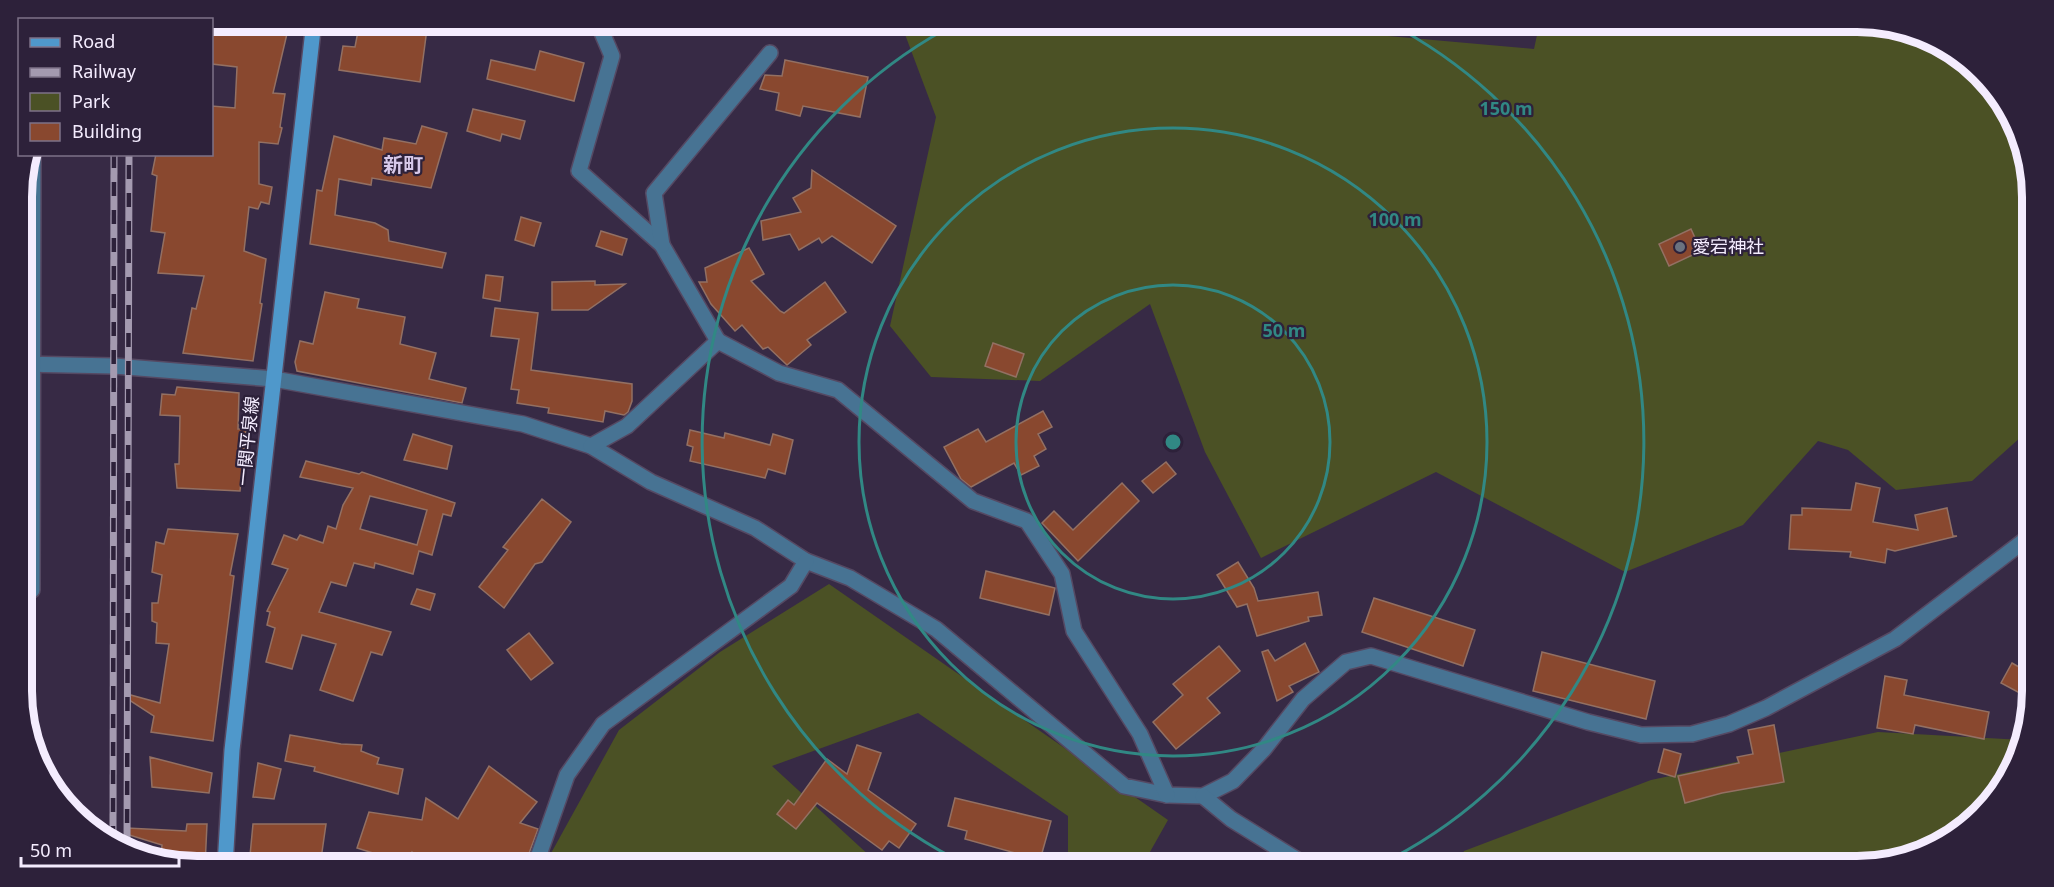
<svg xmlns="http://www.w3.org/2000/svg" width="2054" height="887" font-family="'Noto Sans','Noto Sans JP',sans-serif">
  <rect width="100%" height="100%" fill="#372a45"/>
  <!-- green -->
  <g fill="#4b5125">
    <polygon points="900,21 1219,21 1534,49 1540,21 1858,21 1924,34 1997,89 2031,173 2032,427 1972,481 1896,490 1848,450 1818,441 1743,525 1625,572 1436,472 1261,558 1205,452 1150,304 1040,381 931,377 890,326 936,117"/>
    <polygon points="829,584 1168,820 1142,866 1068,866 1068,816 918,713 772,766 872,858 890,866 544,866 619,730 720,652"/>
    <polygon points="1878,732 2023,740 2020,757 1964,830 1869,866 1457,866 1464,851 1651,780"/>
  </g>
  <!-- building -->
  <g fill="#89482f" stroke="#937063" stroke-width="1.5" fill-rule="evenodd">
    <polygon points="212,21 290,21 273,93 285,94 280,127 282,128 278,144 259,142 259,184 272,187 269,204 261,202 258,209 249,207 244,251 266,259 260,303 262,304 253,361 183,353 192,308 196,309 204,276 158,273 165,233 151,231 157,176 152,174 156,154 212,154 212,106 235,108 237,67 212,64"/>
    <polygon points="360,21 428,21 420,82 339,70 343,46 355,47"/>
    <polygon points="540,51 584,63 574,101 487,79 491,60 535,70"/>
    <polygon points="785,60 868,77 860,117 803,106 800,116 776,110 779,93 760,89 765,75 782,76"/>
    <polygon points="473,109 525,121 520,139 502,134 500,141 467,131"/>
    <polygon points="422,126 447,133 431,188 372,178 371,185 339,179 335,215 375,223 388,230 389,241 446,253 442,268 310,244 317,190 322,191 334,136 382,150 384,138 416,144"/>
    <polygon points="812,170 896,226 872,263 832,236 822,243 819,238 799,250 790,234 763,240 761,221 801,212 793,198 811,188"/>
    <polygon points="521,217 541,223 534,246 515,240"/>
    <polygon points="1691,229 1701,251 1669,266 1659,244"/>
    <polygon points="601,231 627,239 622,255 596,246"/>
    <polygon points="749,248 764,274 751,281 780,311 784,313 825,282 846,312 807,340 811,345 787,365 768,347 763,349 742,325 735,331 711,304 699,282 707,282 705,268"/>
    <polygon points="486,275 503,277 500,301 483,298"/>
    <polygon points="595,281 595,285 625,284 588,310 552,310 552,282"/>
    <polygon points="325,292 359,299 357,308 405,317 400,344 436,353 429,379 466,388 462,403 297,371 295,362 300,341 313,344"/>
    <polygon points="495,308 538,313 531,370 632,384 632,401 628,412 624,415 605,411 603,422 548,413 549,408 517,403 519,390 511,389 519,339 491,336"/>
    <polygon points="993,343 1024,354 1016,377 985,366"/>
    <polygon points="177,387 239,393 238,429 246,429 240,491 177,488 175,464 179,464 180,416 160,415 162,394 175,395"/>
    <polygon points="1043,411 1052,427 1038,434 1046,449 1034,456 1039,466 1021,475 1014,463 971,487 961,479 944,447 978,429 986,442"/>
    <polygon points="690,430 724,438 725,433 770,445 773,434 793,440 785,474 768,469 765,478 690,461 693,447 687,445"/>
    <polygon points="413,434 452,446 447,469 404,460"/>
    <path d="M 306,461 L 359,474 L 362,472 L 455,503 L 451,516 L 443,514 L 432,555 L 419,551 L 413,574 L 375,563 L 374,568 L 354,563 L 346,586 L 331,582 L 319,612 L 391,632 L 382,655 L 371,652 L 353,701 L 320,690 L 336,644 L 302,635 L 292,669 L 266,662 L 275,628 L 267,625 L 270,612 L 267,611 L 288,569 L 272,564 L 284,535 L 297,540 L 300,535 L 323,543 L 328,526 L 336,529 L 343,505 L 353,488 L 300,477 ZM 370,496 L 427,510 L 417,545 L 360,529 Z"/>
    <polygon points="1166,462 1176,474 1153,493 1142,481"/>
    <polygon points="1122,483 1139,501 1078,561 1042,523 1054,511 1073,530"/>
    <polygon points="1856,483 1880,488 1873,522 1918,530 1915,515 1947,508 1953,536 1957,536 1895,551 1887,549 1885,563 1850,557 1851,552 1789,549 1791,515 1802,515 1802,508 1851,510"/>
    <polygon points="542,499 571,522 542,562 535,564 504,608 479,587 508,550 503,547"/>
    <polygon points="168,529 238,534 230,575 234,576 213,741 151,732 154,716 126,698 127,694 160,703 169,644 156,643 157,623 152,621 152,603 158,603 162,575 152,572 156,542 164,544"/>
    <polygon points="1238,562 1254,588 1258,601 1318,592 1322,615 1308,617 1309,621 1257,636 1247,604 1237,607 1217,575"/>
    <polygon points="986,571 1055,588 1049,615 980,598"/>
    <polygon points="417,589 435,594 430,610 411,604"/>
    <polygon points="1374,598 1475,630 1463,666 1362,632"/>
    <polygon points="529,633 553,663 531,680 507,650"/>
    <polygon points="1305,643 1319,672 1289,686 1293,692 1277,701 1262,652 1268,650 1275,661"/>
    <polygon points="1219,646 1240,671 1207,698 1220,713 1176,749 1153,722 1183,695 1173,684"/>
    <polygon points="1542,652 1655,681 1646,719 1533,691"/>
    <polygon points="2012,663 2033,675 2031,699 2001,683"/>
    <polygon points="1885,676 1907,680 1904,695 1989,712 1984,739 1915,725 1913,734 1877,728"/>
    <polygon points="1774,725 1784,782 1722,793 1685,803 1678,776 1739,763 1737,757 1753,754 1748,730"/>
    <polygon points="290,735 341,744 362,745 361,751 379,758 377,764 403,769 398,794 314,771 315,767 285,761"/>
    <polygon points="857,745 881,753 868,790 916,824 899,848 889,841 882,850 817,803 796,829 777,814 788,800 794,805 827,759 847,774"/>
    <polygon points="1664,749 1681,754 1675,777 1658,772"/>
    <polygon points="150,757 212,773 209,793 152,787"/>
    <polygon points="258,763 281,769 274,799 253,797"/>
    <polygon points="489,766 537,802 520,823 538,829 528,856 519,853 509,866 431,866 412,852 408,864 357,848 369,812 422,820 426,798 458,819"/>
    <polygon points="955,798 1051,821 1040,860 965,839 967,831 948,826"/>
    <polygon points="187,824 207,824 205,866 161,859 162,845 126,834 127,828 186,831"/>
    <polygon points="253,824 326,824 320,866 249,866"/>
  </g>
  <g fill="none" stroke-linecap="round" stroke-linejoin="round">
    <defs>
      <g id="street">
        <polyline points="597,21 612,56 579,171 662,245 718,341"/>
        <polyline points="662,245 654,193 770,53"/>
        <polyline points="22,364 114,366 274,379 523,424 591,446 651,482 755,528 806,561 850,578 936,629 1124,786 1167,795 1203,796 1233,781 1264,749 1303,699 1346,662 1371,656 1588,722 1641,735 1692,734 1729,724 1766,708 1895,639 2033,534"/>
        <polyline points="591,446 627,426 718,341 779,373 838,390 973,501 1027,521 1062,574 1074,631 1140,734 1167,795"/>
        <polyline points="32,590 33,154"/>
        <polyline points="1203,796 1231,819 1307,866"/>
        <polyline points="535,866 567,775 603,724 791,586 806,561"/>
      </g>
      <polyline id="secondary" points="225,866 232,750 314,21"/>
    </defs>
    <!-- street casing -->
    <use href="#street" stroke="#554963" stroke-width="18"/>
    <!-- secondary casing -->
    <use href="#secondary" stroke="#554963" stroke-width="18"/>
    <!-- street -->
    <use href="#street" stroke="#477393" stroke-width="15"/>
    <!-- secondary -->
    <use href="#secondary" stroke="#4f98cb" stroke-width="15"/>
    <defs>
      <g id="rail">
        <polyline points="113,840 114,154"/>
        <polyline points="127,851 129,154"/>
      </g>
    </defs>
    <!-- rail casing -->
    <use href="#rail" stroke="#a49ab0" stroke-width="7"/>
    <!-- rail -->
    <use href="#rail" stroke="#2d213a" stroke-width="4.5" stroke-dasharray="14" stroke-linecap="butt"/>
  </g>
  <!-- distance rings -->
  <g fill="none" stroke="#318884" stroke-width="3">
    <circle cx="1173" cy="442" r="157"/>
    <circle cx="1173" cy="442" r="314"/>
    <path d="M967 865A471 471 0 0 1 959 22M1387 22A471 471 0 0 1 1379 865"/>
  </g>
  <!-- markers -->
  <circle fill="#6b7280" stroke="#2d213a" stroke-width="2" cx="1680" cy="247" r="6"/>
  <g text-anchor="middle" stroke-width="4.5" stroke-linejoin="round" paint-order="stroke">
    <!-- poi labels -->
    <g font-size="18" fill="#f4ecfe" stroke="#2d213a" text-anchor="start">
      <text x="1692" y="253">愛宕神社</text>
    </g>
    <!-- street labels -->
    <g font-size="18" fill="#f4ecfe" stroke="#2d213a">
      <text transform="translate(248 441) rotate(-84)" y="6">一関平泉線</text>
    </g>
    <!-- neighbourhood labels -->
    <g font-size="20" font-weight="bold" fill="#d7c9ea" stroke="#2d213a">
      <text x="403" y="172">新町</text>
    </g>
  </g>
  <!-- crop -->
  <path d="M0 0H2054V887H0ZM197 32H1857A165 165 0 0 1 2022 197V691A165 165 0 0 1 1857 856H197A165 165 0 0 1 32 691V197A165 165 0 0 1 197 32Z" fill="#2d213a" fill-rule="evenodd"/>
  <path fill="none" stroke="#f4ecfe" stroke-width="8" d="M197 32H1857A165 165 0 0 1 2022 197V691A165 165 0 0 1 1857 856H197A165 165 0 0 1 32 691V197A165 165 0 0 1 197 32Z"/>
  <circle cx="1173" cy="442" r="9" fill="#318884" stroke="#2d213a" stroke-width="3"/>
  <g font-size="18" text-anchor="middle" font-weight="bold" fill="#318884" stroke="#2d213a" stroke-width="4.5" stroke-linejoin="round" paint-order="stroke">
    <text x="1506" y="115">150 m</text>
    <text x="1395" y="226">100 m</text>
    <text x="1284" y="337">50 m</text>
  </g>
  <!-- legend -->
  <rect x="18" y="18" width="195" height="138" fill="#2d213a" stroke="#7d7288" stroke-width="1.5"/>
  <rect x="30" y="38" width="30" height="9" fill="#4f98cb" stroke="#7d7288" stroke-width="1.5"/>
  <text x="72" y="48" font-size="18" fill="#f4ecfe">Road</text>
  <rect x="30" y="68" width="30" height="9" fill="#a49ab0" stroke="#7d7288" stroke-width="1.5"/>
  <text x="72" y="78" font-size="18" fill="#f4ecfe">Railway</text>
  <rect x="30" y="93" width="30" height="18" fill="#4b5125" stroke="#7d7288" stroke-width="1.5"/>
  <text x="72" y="108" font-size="18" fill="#f4ecfe">Park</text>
  <rect x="30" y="123" width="30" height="18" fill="#89482f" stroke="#7d7288" stroke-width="1.5"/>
  <text x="72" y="138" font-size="18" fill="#f4ecfe">Building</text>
  <!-- scale -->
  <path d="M21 857v9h158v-9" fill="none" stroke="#f4ecfe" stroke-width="3"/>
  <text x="30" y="857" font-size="18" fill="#f4ecfe" stroke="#2d213a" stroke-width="4.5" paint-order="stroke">50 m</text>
</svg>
